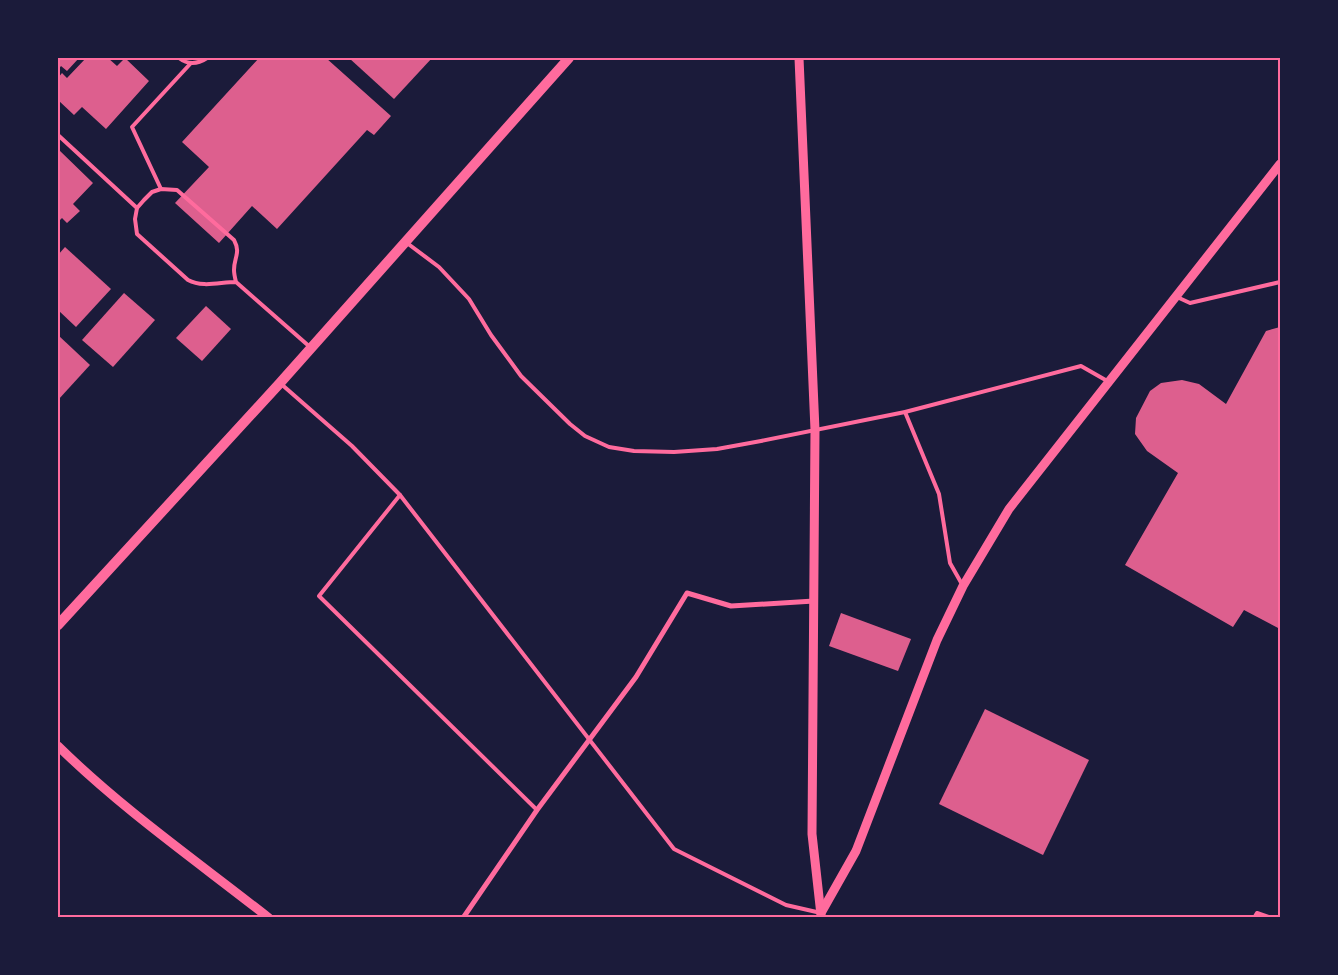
<svg xmlns="http://www.w3.org/2000/svg" width="1338" height="975" font-family="'PT Sans Narrow',sans-serif">
  <rect width="100%" height="100%" fill="#1b1b3a"/>
  <!-- building -->
  <g fill="#dd5f8e">
    <polygon points="58,58 79,58 67,71 61,66 58,70"/>
    <polygon points="86,58 108,58 117,66 125,58 149,81 106,129 82,107 74,115 58,100 58,78 62,73 67,78"/>
    <polygon points="259,58 326,58 391,116 374,135 367,130 277,229 252,206 219,243 175,203 209,167 182,142"/>
    <polygon points="349,58 432,58 394,99"/>
    <polygon points="58,149 93,183 73,204 80,211 67,223 62,218 58,222"/>
    <polygon points="65,247 111,289 76,327 58,310 58,255"/>
    <polygon points="124,293 155,320 113,367 82,340"/>
    <polygon points="206,306 231,329 202,361 176,338"/>
    <polygon points="1280,327 1280,629 1244,610 1233,627 1125,565 1178,473 1147,451 1135,434 1136,418 1150,391 1161,383 1182,380 1199,384 1226,404 1266,331"/>
    <polygon points="58,335 90,365 58,400"/>
    <polygon points="841,613 911,639 898,671 829,646"/>
    <polygon points="985,709 1089,760 1043,855 939,804"/>
  </g>
  <g fill="none" stroke-linecap="round" stroke-linejoin="round">
    <!-- service -->
    <g stroke="#ff6b9d" stroke-width="4">
      <path d="M 179,58 C 188,65 198,64 207,58"/>
      <polyline points="58,135 137,208"/>
      <polyline points="161,189 132,127 191,63"/>
      <polyline points="407,243 439,267 469,299 491,335 521,376 570,424 585,436 609,447 634,451 674,452 717,449 761,441 905,412 1081,366 1109,382"/>
      <path d="M 236,282 C 220,282 203,288 188,280 L 137,234 L 135,219 L 137,208 L 144,200 L 152,192 L 161,189 L 177,190 L 234,240 C 241,253 234,257 234,270 C 234,274 235,278 236,282 L 310,347"/>
      <polyline points="1177,297 1190,303 1280,282"/>
      <polyline points="280,383 352,446 400,495 674,849 786,905 821,913"/>
      <polyline points="905,412 939,494 950,563 963,586"/>
      <polyline points="400,495 319,596 537,810"/>
      <polyline points="1254,918 1257,913 1272,918"/>
    </g>
    <!-- minor -->
    <polyline stroke="#ff6b9d" stroke-width="5" points="463,918 537,810 636,677 687,593 731,606 814,601"/>
    <!-- tertiary -->
    <g stroke="#ff6b9d" stroke-width="9">
      <polyline points="799,58 815,430 812,834 821,915"/>
      <path d="M 58,746 C 122,809 198,862 269,918"/>
      <polyline points="821,913 856,851 937,640 963,586 1009,509 1280,164"/>
    </g>
    <!-- secondary -->
    <polyline stroke="#ff6b9d" stroke-width="10" points="58,625 280,383 569,58"/>
  </g>
  <!-- border -->
  <rect width="1338" height="975" fill="none" stroke="#1b1b3a" stroke-width="118"/>
  <rect x="59" y="59" width="1220" height="857" fill="none" stroke="#ff6b9d" stroke-width="2"/>
</svg>
